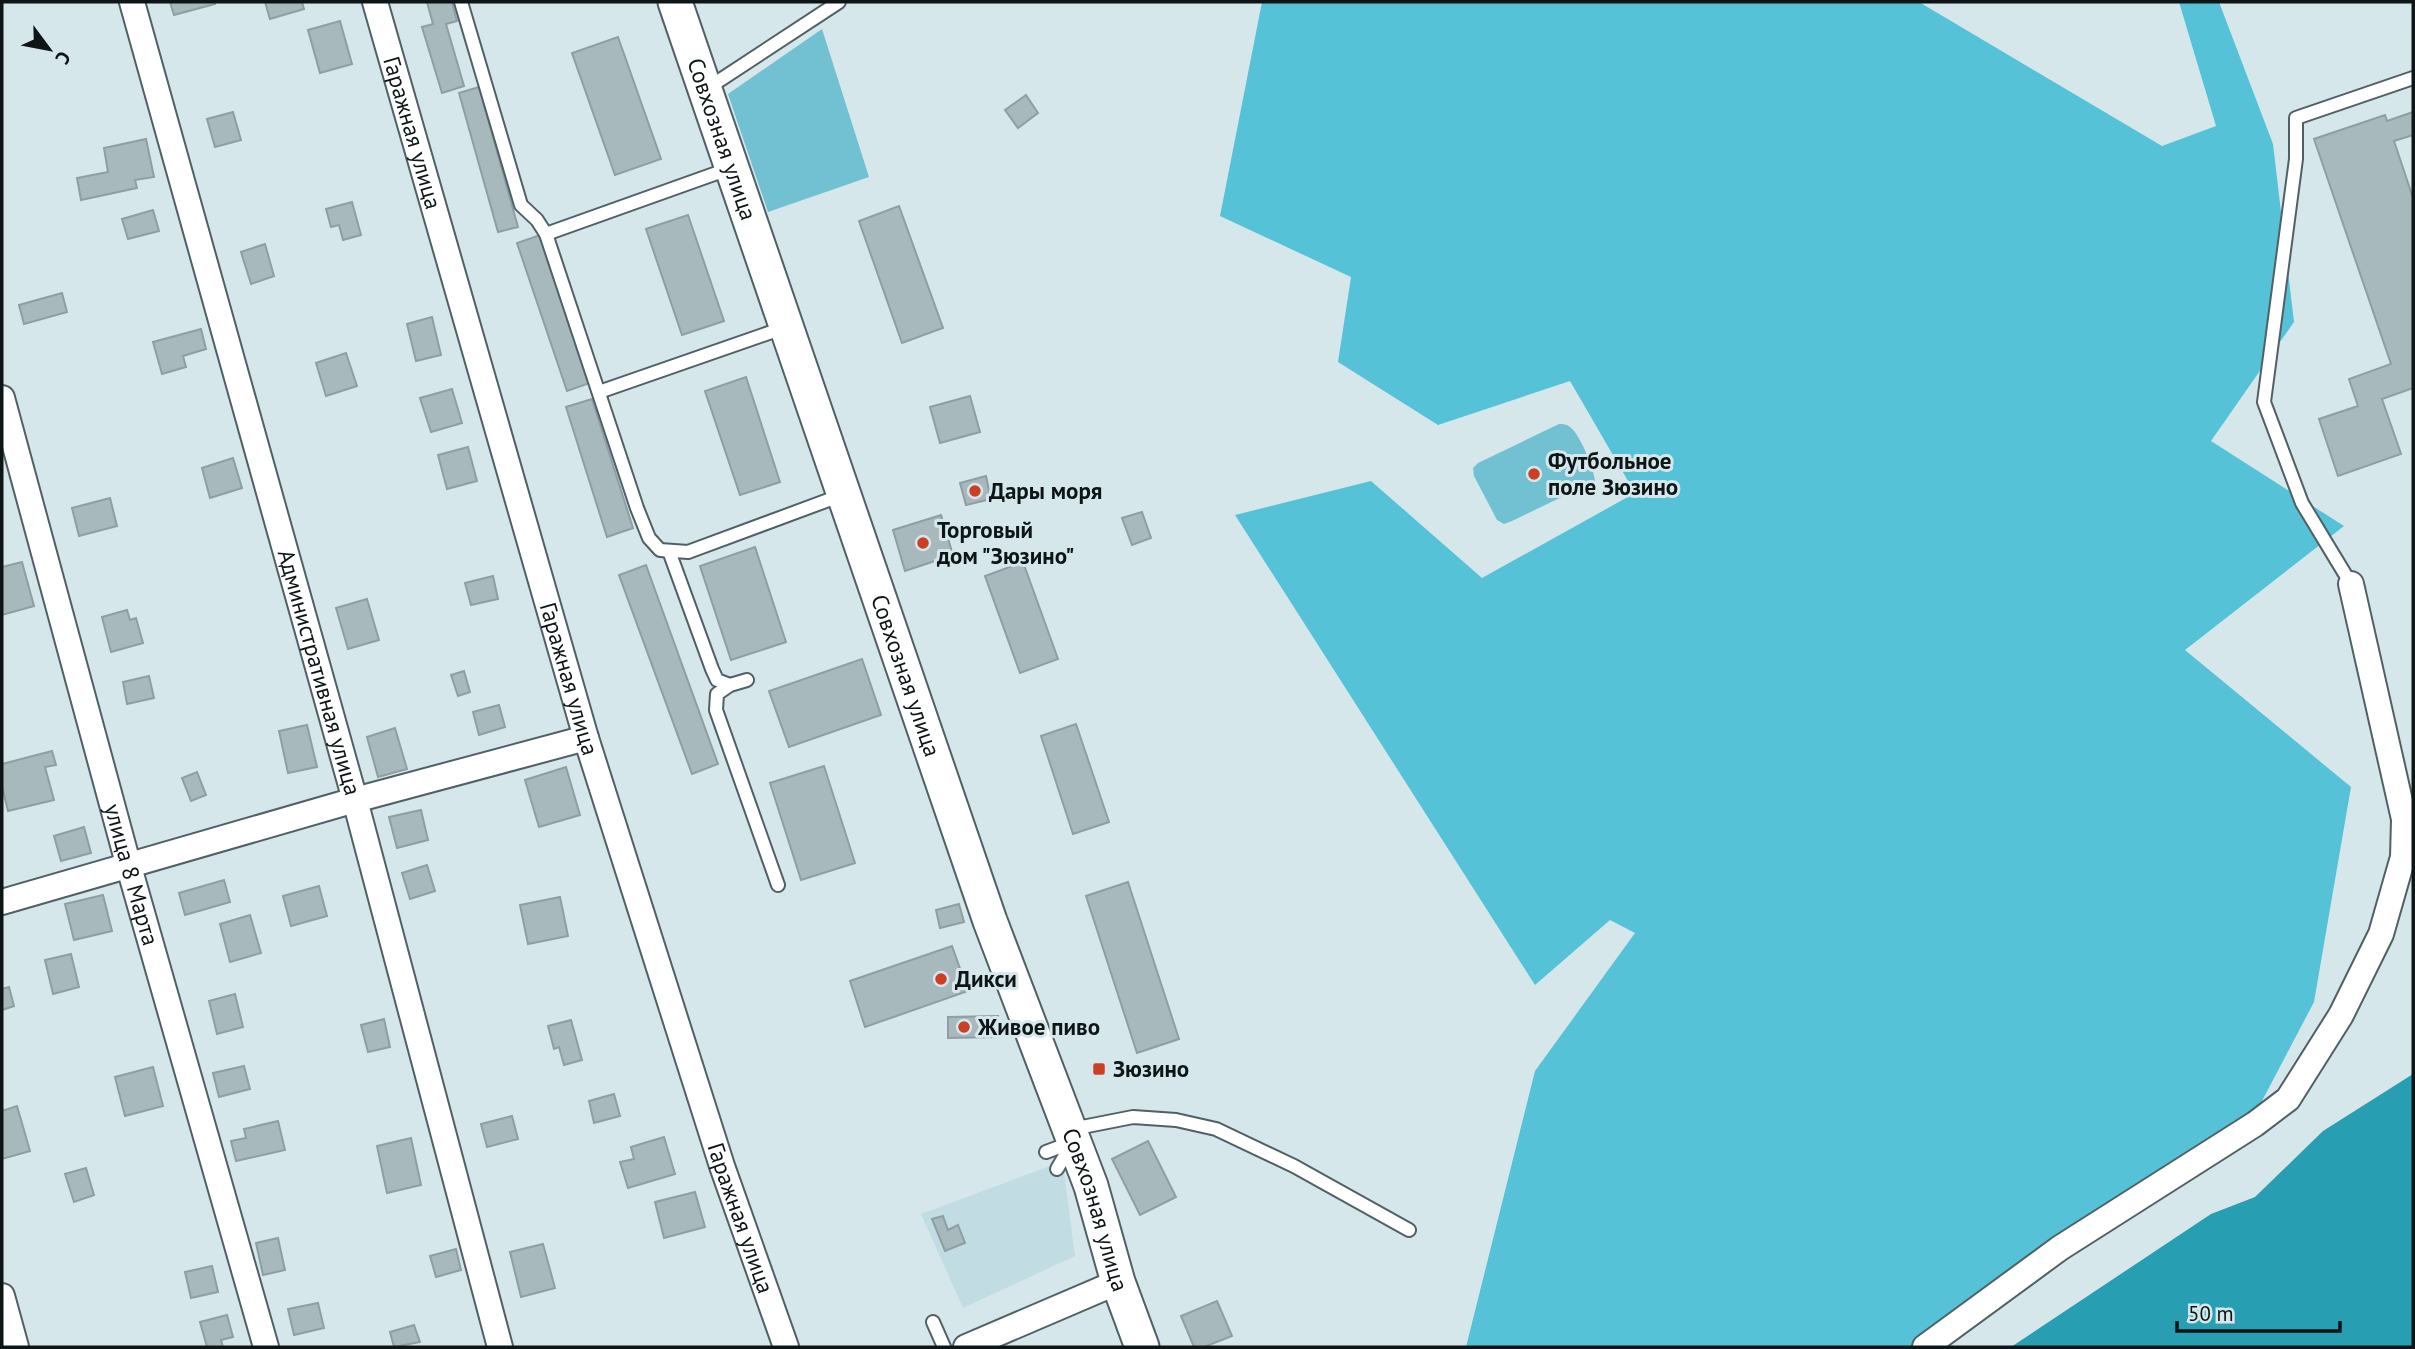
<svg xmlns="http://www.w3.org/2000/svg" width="2415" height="1349" font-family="'PT Sans',sans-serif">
  <rect width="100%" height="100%" fill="#d5e7eb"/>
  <!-- built -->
  <polygon fill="#c1dde3" points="1050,1166 1064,1172 1075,1256 963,1308 921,1214"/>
  <!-- green -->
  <g fill="#71c1d2">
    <polygon points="822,29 869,177 768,212 728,94"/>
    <path d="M 1559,424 C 1564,424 1566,424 1570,427 C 1580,434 1594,469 1595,481 L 1512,521 L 1504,524 L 1497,520 L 1474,476 L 1473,468 L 1478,463 Z"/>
  </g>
  <!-- forest -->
  <polygon fill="#55c2d8" points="1262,2 1919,2 2162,146 2216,126 2179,2 2219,2 2273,144 2294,322 2211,441 2344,526 2185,650 2351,787 2314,1002 2252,1120 1943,1347 1466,1347 1535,1071 1635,933 1610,920 1535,985 1235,515 1371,481 1482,578 1635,493 1570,381 1438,425 1338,362 1351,277 1220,216"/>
  <!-- water -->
  <polygon fill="#289eb3" points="2413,1074 2413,1347 2011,1347 2211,1214 2255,1197 2323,1131"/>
  <!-- building -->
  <g fill="#a7b9bd" stroke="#8d9fa3" stroke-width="2">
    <polygon points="170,2 215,2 215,4 174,15"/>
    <polygon points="265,2 302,2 304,9 270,19"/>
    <polygon points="427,2 452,2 457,21 446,24 464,86 442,93 422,27 433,24"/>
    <polygon points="340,21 352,64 320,73 308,30"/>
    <polygon points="618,37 661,159 615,175 572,53"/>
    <polygon points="479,87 518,227 498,232 459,93"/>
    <polygon points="1026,95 1038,113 1018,128 1005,110"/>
    <polygon points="233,112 241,140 215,147 207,119"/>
    <polygon points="2413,112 2413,135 2394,141 2413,198 2413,388 2382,399 2401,454 2338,476 2319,419 2358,406 2349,379 2391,364 2314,139 2385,115 2387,121"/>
    <polygon points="146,139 154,177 135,180 137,188 81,200 77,178 108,172 104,148"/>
    <polygon points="352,202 361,235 343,240 339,225 331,227 326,209"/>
    <polygon points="899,206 943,328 902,343 859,221"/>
    <polygon points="153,210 159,231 128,239 122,219"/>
    <polygon points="688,215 724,321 682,335 646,229"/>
    <polygon points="540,235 590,383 567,391 517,243"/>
    <polygon points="265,244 274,276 251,284 241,252"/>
    <polygon points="62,293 67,312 24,324 19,305"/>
    <polygon points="432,317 441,355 416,361 407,324"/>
    <polygon points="201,329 206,349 183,356 186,367 162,374 153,342"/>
    <polygon points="346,353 357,386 326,396 316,363"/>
    <polygon points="746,377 780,482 740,495 705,391"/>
    <polygon points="452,389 462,423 431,432 420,398"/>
    <polygon points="970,396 980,432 940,443 930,407"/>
    <polygon points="592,399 633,528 607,537 566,407"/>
    <polygon points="468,447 477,481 447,489 438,455"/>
    <polygon points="233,458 242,488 210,498 202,468"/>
    <polygon points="986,476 991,499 966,505 960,483"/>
    <polygon points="110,498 117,526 79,536 72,508"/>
    <polygon points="1142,512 1151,538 1132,545 1122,518"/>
    <polygon points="941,515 953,555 905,571 893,530"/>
    <polygon points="755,547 786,642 731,660 700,566"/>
    <polygon points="22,562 34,606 2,615 2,567"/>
    <polygon points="1023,562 1058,659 1020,673 985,576"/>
    <polygon points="646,565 718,764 692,774 619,575"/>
    <polygon points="493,576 498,599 471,605 465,583"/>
    <polygon points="367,599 379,640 348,649 336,608"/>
    <polygon points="127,610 130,620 136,618 143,643 111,652 102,617"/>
    <polygon points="862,659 881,715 789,747 769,691"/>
    <polygon points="464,671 470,692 458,696 451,675"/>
    <polygon points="149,676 154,698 127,704 123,682"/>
    <polygon points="499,705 505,727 479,735 473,712"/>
    <polygon points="1076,724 1109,822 1073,834 1041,736"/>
    <polygon points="307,725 317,767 288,773 279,731"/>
    <polygon points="395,728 407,769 378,777 367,737"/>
    <polygon points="52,751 56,765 45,767 54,800 8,811 2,786 2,764"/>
    <polygon points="824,766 855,863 801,880 770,783"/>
    <polygon points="566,767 580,815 539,827 525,780"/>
    <polygon points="197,772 206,795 191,801 182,778"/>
    <polygon points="421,810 428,840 397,848 389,817"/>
    <polygon points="84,827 91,853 61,861 54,836"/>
    <polygon points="427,865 435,891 410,899 402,873"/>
    <polygon points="224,880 230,902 185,915 179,893"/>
    <polygon points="1128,882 1179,1039 1137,1053 1086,896"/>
    <polygon points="319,886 327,916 291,926 283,896"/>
    <polygon points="103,895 112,931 74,940 65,904"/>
    <polygon points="560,897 568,936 528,944 520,905"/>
    <polygon points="959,904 964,922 940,928 936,910"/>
    <polygon points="250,915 261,953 230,962 220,924"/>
    <polygon points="952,946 968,991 865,1027 850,981"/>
    <polygon points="71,954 79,987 53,994 45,960"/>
    <polygon points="9,987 14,1006 2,1010 2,989"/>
    <polygon points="235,994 243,1027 217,1034 209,1001"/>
    <polygon points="998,1016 998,1037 948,1038 948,1017"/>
    <polygon points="384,1019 390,1047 368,1052 361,1025"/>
    <polygon points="571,1020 582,1060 564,1065 559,1047 554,1049 548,1026"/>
    <polygon points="244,1066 250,1089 219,1097 213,1073"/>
    <polygon points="153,1067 163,1106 125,1116 115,1077"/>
    <polygon points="614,1094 620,1116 594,1123 589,1101"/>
    <polygon points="17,1106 30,1151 2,1159 2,1111"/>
    <polygon points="512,1116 518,1139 487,1147 481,1124"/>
    <polygon points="278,1121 285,1150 236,1161 231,1141 246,1138 244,1129"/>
    <polygon points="664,1137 675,1174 628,1188 620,1162 634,1159 631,1147"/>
    <polygon points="411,1138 421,1185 387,1193 377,1146"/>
    <polygon points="1148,1141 1176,1197 1140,1215 1112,1159"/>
    <polygon points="86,1168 94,1195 74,1202 65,1174"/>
    <polygon points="695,1192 705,1227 664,1238 655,1202"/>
    <polygon points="943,1216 948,1230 958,1225 965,1243 945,1251 932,1219"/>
    <polygon points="278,1238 285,1270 263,1275 256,1243"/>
    <polygon points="543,1244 555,1288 521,1297 510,1252"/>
    <polygon points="456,1249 461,1270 436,1277 430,1256"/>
    <polygon points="212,1266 218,1292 191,1298 185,1272"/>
    <polygon points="1217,1301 1232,1336 1204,1347 1194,1347 1181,1316"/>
    <polygon points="318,1303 324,1328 294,1335 288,1309"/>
    <polygon points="227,1315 233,1337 221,1340 223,1347 207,1347 200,1322"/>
    <polygon points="414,1325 420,1342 394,1347 390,1332"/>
  </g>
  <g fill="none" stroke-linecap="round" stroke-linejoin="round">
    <defs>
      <g id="lane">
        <polyline points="461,2 521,205 537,220 546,234 637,508 649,538 660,550 688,552 842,495"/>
        <polyline points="708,88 839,2"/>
        <polyline points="546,234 731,168"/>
        <polyline points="599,392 786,327"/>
        <polyline points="669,551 712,669 717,680 730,685"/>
        <polyline points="2351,584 2302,503 2264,402 2296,159 2296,118 2413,78"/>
        <polyline points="747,680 730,685 717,694 716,710 778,885"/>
        <polyline points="1072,1129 1133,1117 1176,1120 1216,1129 1294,1166 1409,1230"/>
        <polyline points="1046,1152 1073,1142"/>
        <polyline points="1057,1169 1071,1145"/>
        <polyline points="933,1322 944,1347"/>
      </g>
      <g id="street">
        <path id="s1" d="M 132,2 L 355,800 L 500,1347"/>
        <path id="s2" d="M 375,2 L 586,738 L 722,1166 L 786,1347"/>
        <path id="s3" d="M 2,398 L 129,867 L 266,1347"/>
        <polyline points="2,902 355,800 586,738"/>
        <polyline points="2,1296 16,1347"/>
        <polyline points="966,1347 1118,1282"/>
        <polyline points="1925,1347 2060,1248 2255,1124 2288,1099 2341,1015 2381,934 2403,857 2404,819 2351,584"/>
      </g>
      <g id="secondary">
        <path id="s4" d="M 675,2 L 990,921 L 1091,1186 L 1118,1282 L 1142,1347"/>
      </g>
    </defs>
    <!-- lane casing -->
    <use href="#lane" stroke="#506064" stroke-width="16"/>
    <!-- street casing -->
    <use href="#street" stroke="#506064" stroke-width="28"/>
    <!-- secondary casing -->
    <use href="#secondary" stroke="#506064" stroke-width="37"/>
    <!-- lane -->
    <use href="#lane" stroke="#fff" stroke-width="12"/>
    <!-- street -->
    <use href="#street" stroke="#fff" stroke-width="24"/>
    <!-- secondary -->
    <use href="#secondary" stroke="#fff" stroke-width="33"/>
  </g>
  <!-- markers -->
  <g fill="#cb4025" stroke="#d5e7eb" stroke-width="2.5">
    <circle cx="1534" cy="474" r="7"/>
    <circle cx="975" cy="491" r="7"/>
    <circle cx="923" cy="543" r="7"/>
    <circle cx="941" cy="979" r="7"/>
    <circle cx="964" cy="1027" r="7"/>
    <rect x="1092" y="1062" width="14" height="14" rx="3.5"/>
  </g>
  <g text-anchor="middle" stroke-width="6" stroke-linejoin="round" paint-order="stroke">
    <!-- street labels -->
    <g font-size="23" fill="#0e1516" stroke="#d5e7eb">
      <text dy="8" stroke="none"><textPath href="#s2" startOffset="136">Гаражная улица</textPath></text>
      <text dy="8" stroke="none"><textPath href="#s4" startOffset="145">Совхозная улица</textPath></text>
      <text dy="8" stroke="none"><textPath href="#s1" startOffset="696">Административная улица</textPath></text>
      <text dy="8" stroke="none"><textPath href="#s4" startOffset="712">Совхозная улица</textPath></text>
      <text dy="8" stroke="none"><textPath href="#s2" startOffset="704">Гаражная улица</textPath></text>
      <text dy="8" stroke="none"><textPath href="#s3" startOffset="494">улица 8 Марта</textPath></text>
      <text dy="8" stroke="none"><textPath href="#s4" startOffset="1279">Совхозная улица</textPath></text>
      <text dy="8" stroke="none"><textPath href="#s2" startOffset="1270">Гаражная улица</textPath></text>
    </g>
    <!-- poi labels -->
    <g font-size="23" font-weight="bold" fill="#0e1516" stroke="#d5e7eb" text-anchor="start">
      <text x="1548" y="469">Футбольное<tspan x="1548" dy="26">поле Зюзино</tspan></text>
      <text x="989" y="499">Дары моря</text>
      <text x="937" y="538">Торговый<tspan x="937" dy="26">дом "Зюзино"</tspan></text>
      <text x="955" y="987">Дикси</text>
      <text x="978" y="1035">Живое пиво</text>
      <text x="1113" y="1077">Зюзино</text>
    </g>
  </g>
  <!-- border -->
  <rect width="2415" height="1349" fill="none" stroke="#0e1516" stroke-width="7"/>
  <!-- north arrow -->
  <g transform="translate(49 49) rotate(122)" stroke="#d5e7eb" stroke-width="5" paint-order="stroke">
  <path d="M0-5L12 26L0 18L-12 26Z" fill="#0e1516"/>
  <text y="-10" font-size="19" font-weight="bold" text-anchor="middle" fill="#0e1516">С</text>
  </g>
  <!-- scale -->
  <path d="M2177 1321v10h163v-10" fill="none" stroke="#0e1516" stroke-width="3.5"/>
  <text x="2188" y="1321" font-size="21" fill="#0e1516" stroke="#d5e7eb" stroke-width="5" paint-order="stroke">50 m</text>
</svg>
